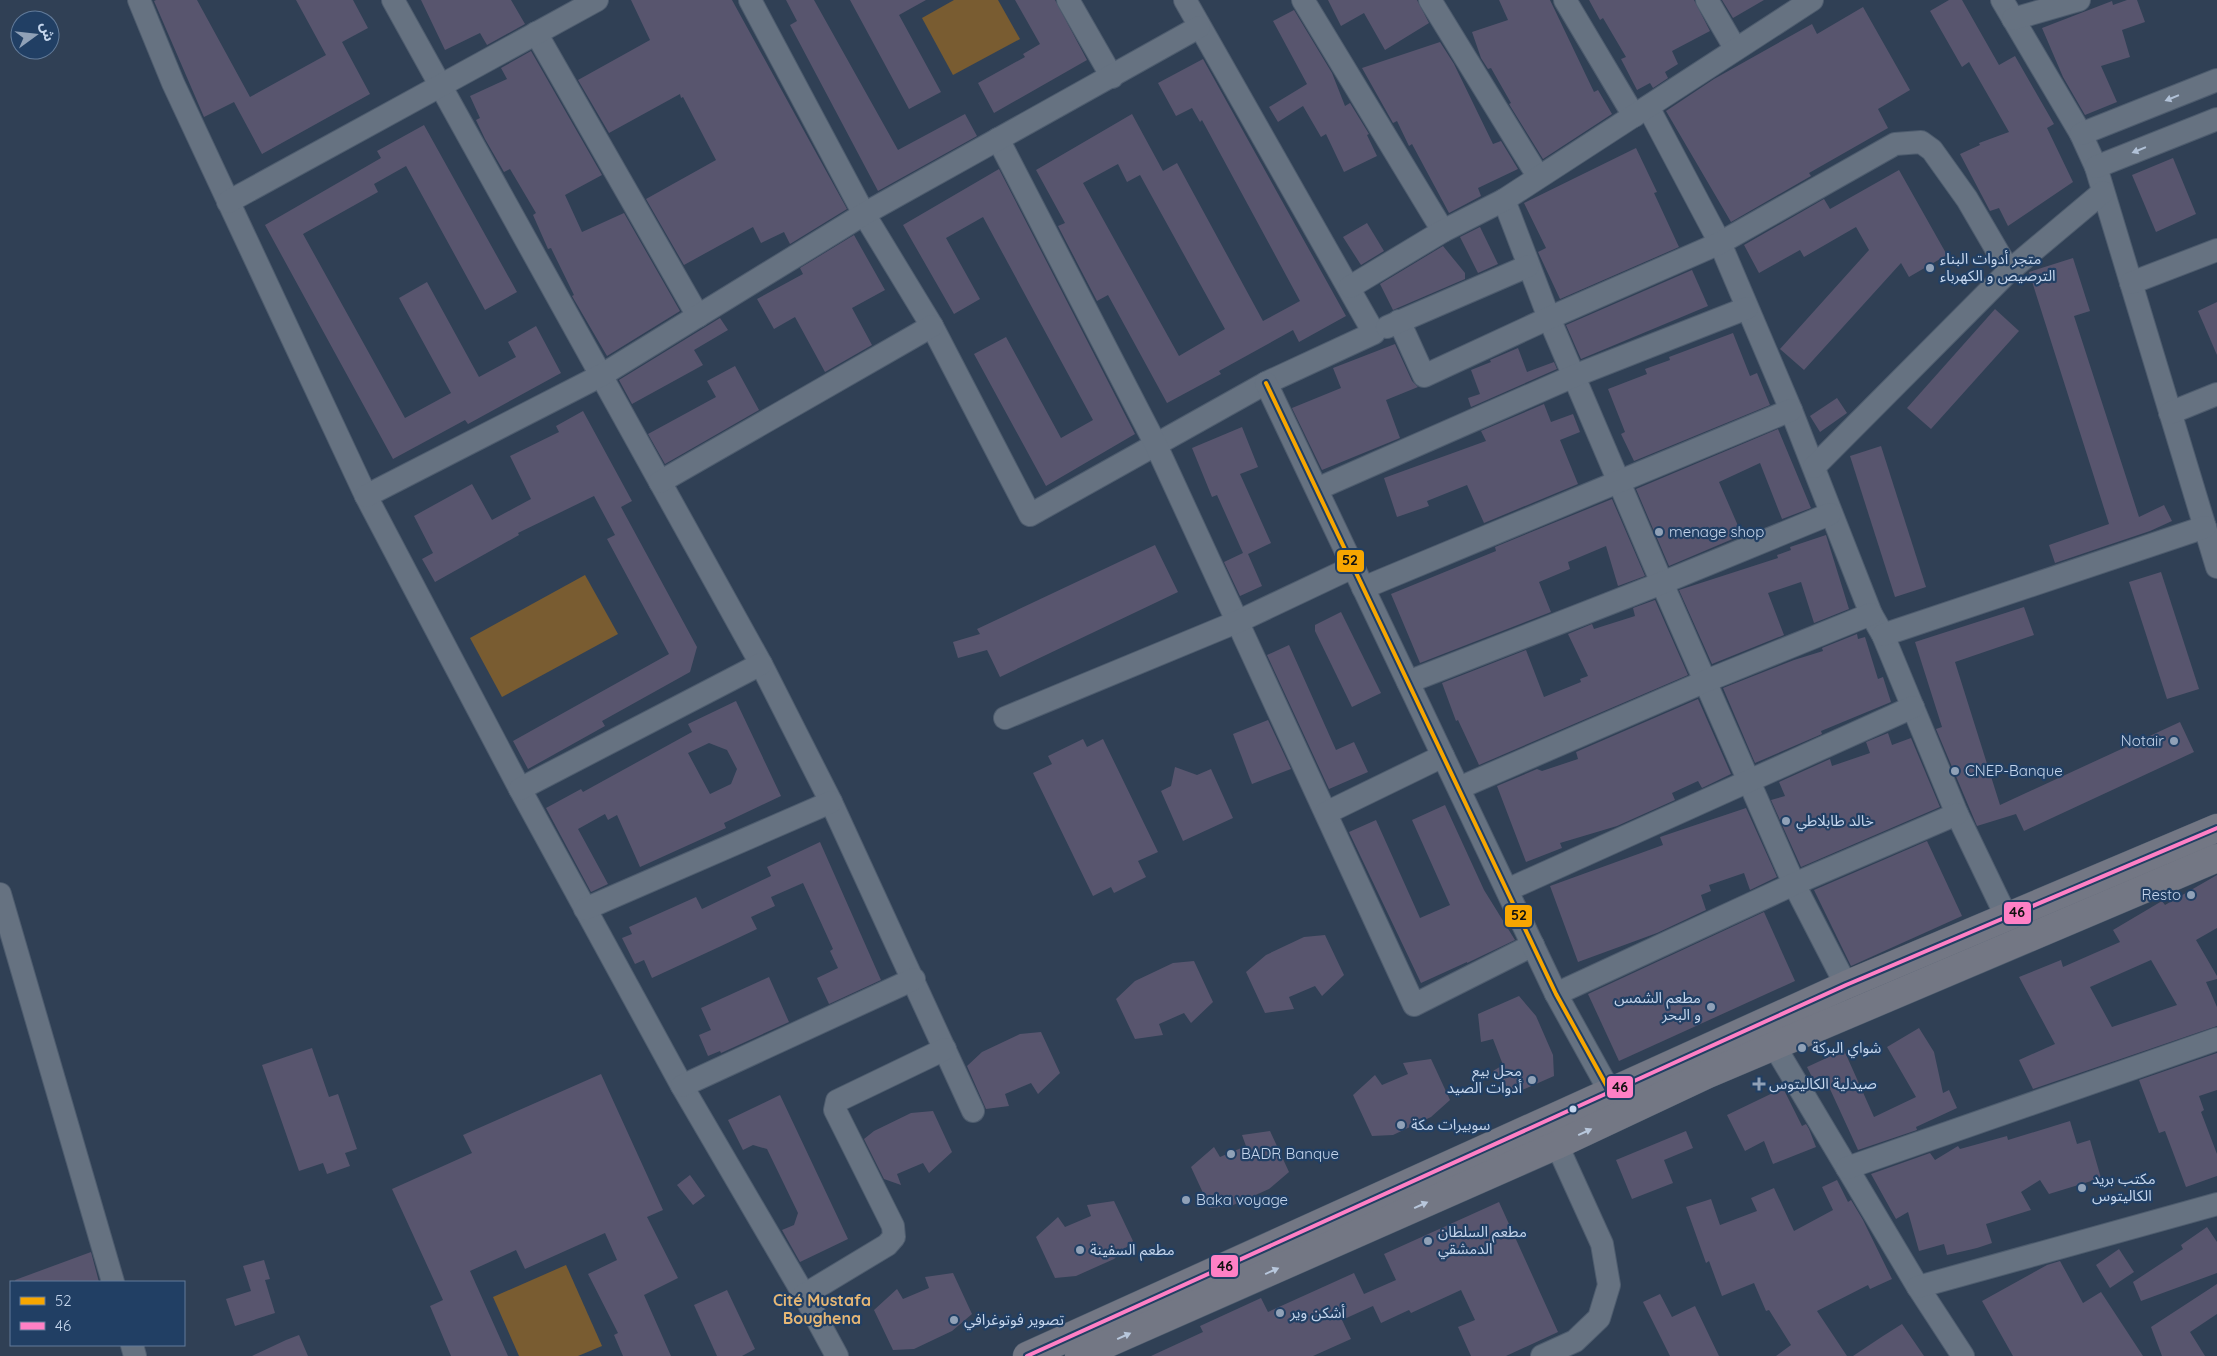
<svg xmlns="http://www.w3.org/2000/svg" width="2217" height="1356" font-family="Quicksand,'Noto Sans Arabic',sans-serif">
  <rect width="100%" height="100%" fill="#304055"/>
  <!-- green -->
  <g fill="#795c31">
    <polygon points="954,0 998,0 1020,39 953,75 922,18"/>
    <polygon points="585,575 618,634 502,697 470,638"/>
    <polygon points="566,1265 602,1346 578,1356 519,1356 493,1297"/>
  </g>
  <!-- building -->
  <g fill="#58556e" fill-rule="evenodd">
    <polygon points="156,0 197,0 250,97 326,55 296,0 353,0 368,28 342,42 370,94 262,154 234,102 204,117 154,1"/>
    <polygon points="421,0 511,0 525,24 487,45 480,33 445,50"/>
    <polygon points="631,0 732,0 847,209 790,244 784,232 761,243 753,227 684,265 646,199 716,160 683,97 681,98 680,94 609,133 578,80 650,40"/>
    <polygon points="786,0 814,0 898,150 965,114 977,136 878,191 790,25 797,21"/>
    <polygon points="850,0 926,0 899,15 941,92 909,109"/>
    <polygon points="1015,0 1055,0 1087,60 994,113 978,83 1025,57 1023,54 1040,44"/>
    <polygon points="1328,0 1417,0 1429,23 1385,50 1364,13 1341,26"/>
    <polygon points="1499,0 1550,0 1594,92 1598,90 1612,114 1543,159 1509,104 1511,103 1491,68 1488,69 1481,58 1472,32 1508,20"/>
    <polygon points="1589,0 1694,0 1710,31 1672,51 1678,64 1665,72 1668,78 1653,88 1650,83 1637,90 1621,59 1626,57 1603,18 1600,20"/>
    <polygon points="1722,0 1764,0 1733,18"/>
    <polygon points="1949,0 1962,0 1999,65 2015,56 2054,124 2047,128 2073,182 2008,226 1999,208 1990,211 1960,154 1980,145 1979,143 2009,132 1969,62 1962,67 1930,11"/>
    <polygon points="2127,0 2137,0 2145,22 2122,30 2130,57 2101,66 2117,102 2085,115 2063,77 2042,28 2112,1 2113,5"/>
    <polygon points="1863,7 1910,90 1878,109 1888,128 1809,173 1811,176 1731,222 1666,111 1714,79 1812,24 1817,34"/>
    <polygon points="1294,10 1332,73 1345,106 1350,103 1369,134 1367,135 1377,156 1344,172 1326,134 1321,137 1303,106 1278,122 1269,107 1307,84 1273,21"/>
    <polygon points="1440,42 1454,64 1493,144 1501,141 1518,169 1478,188 1481,196 1449,213 1412,144 1409,146 1397,121 1393,123 1362,68"/>
    <polygon points="531,51 602,175 565,195 582,232 624,213 680,311 607,356 572,296 574,295 551,248 548,249 533,215 536,213 510,169 504,172 485,139 476,120 480,118 470,96 507,79 501,68"/>
    <path d="M 1203,59 L 1346,316 L 1299,342 L 1293,330 L 1219,371 L 1221,374 L 1167,403 L 1108,295 L 1097,301 L 1058,226 L 1065,223 L 1036,170 L 1132,114 L 1163,171 L 1177,163 L 1263,321 L 1300,301 L 1202,120 L 1200,122 L 1192,108 L 1176,116 L 1158,83 ZM 1118,164 L 1127,182 L 1140,175 L 1225,329 L 1179,356 L 1083,183 Z"/>
    <polygon points="424,125 517,292 485,310 406,166 374,184 378,192 303,234 405,418 451,393 399,298 427,282 479,377 516,357 508,342 536,326 561,373 468,424 465,420 393,459 265,225 381,158 377,151"/>
    <polygon points="1636,148 1657,192 1654,193 1679,247 1560,299 1538,252 1546,248 1524,203"/>
    <polygon points="2173,158 2196,214 2156,232 2132,175"/>
    <polygon points="999,169 1135,434 1046,486 974,354 1006,337 1061,438 1093,420 983,217 946,238 980,299 954,314 903,225"/>
    <polygon points="1899,170 1947,255 1909,277 1901,263 1804,370 1780,349 1869,250 1856,227 1804,257 1800,250 1759,273 1744,245 1824,199 1830,209"/>
    <polygon points="1367,223 1384,251 1361,265 1343,237"/>
    <polygon points="1480,227 1498,264 1478,273 1460,237"/>
    <polygon points="854,235 885,290 852,308 872,345 825,372 795,317 774,329 757,299 803,274 800,268"/>
    <polygon points="1443,246 1465,273 1465,279 1393,310 1380,284"/>
    <polygon points="2073,258 2090,311 2074,316 2139,517 2164,505 2172,521 2150,531 2055,563 2049,545 2109,524 2029,272"/>
    <polygon points="1692,270 1708,306 1581,359 1566,325"/>
    <polygon points="2217,302 2217,355 2198,311"/>
    <polygon points="1995,309 2019,331 1931,429 1907,408"/>
    <polygon points="720,318 728,330 694,350 703,365 632,404 619,380"/>
    <polygon points="1733,333 1750,376 1757,373 1770,405 1634,461 1621,434 1625,432 1608,389 1647,374 1645,369 1670,360 1669,357"/>
    <polygon points="1395,344 1412,381 1418,387 1386,400 1400,438 1322,470 1292,408 1341,388 1333,368"/>
    <polygon points="1518,348 1527,372 1554,362 1557,369 1471,407 1468,398 1480,394 1471,370 1491,362 1490,360"/>
    <polygon points="735,366 759,410 665,464 648,434 716,397 707,381"/>
    <polygon points="1837,398 1847,413 1820,432 1810,416"/>
    <polygon points="1544,404 1551,422 1573,414 1580,432 1560,440 1578,484 1484,523 1467,485 1427,501 1429,506 1397,517 1384,478 1486,441 1481,431"/>
    <polygon points="583,411 632,501 621,507 697,647 690,672 602,721 605,726 528,769 513,741 669,654 607,539 615,535 594,496 518,533 519,535 435,582 422,559 433,553 414,516 472,484 492,520 531,499 510,456 559,432 556,426"/>
    <polygon points="1242,427 1258,467 1240,474 1271,543 1248,554 1262,586 1240,596 1224,562 1243,553 1217,495 1212,497 1192,448"/>
    <polygon points="1778,429 1811,508 1782,519 1760,463 1719,482 1742,535 1669,566 1636,489"/>
    <polygon points="1881,446 1926,587 1895,597 1850,456"/>
    <polygon points="1612,499 1645,576 1618,586 1606,546 1568,562 1570,569 1539,582 1551,612 1420,663 1391,594 1496,551 1495,547"/>
    <polygon points="1826,535 1849,609 1814,623 1801,582 1768,593 1784,635 1712,664 1679,590 1778,558 1777,555 1791,550 1790,547"/>
    <polygon points="1155,545 1178,592 1000,677 987,650 958,658 953,642 980,634 977,629"/>
    <polygon points="2161,572 2199,689 2167,699 2129,582"/>
    <polygon points="1655,600 1688,675 1479,765 1458,720 1456,721 1442,683 1526,650 1544,697 1581,682 1580,679 1588,676 1568,634 1592,624 1594,629 1635,616 1633,608"/>
    <polygon points="2024,607 2034,635 1955,662 2000,805 2180,722 2194,752 2024,831 2016,814 1977,826 1936,729 1942,727 1915,642"/>
    <polygon points="1341,612 1381,693 1352,707 1315,631 1315,625"/>
    <polygon points="1857,634 1858,639 1865,637 1878,679 1883,677 1891,702 1821,731 1822,734 1755,763 1723,688 1794,660 1823,651 1822,648"/>
    <polygon points="1289,645 1336,750 1354,742 1368,772 1329,789 1267,655"/>
    <polygon points="1698,699 1731,774 1702,788 1698,781 1672,793 1675,800 1617,826 1560,843 1562,848 1526,862 1497,786 1537,769 1542,771 1578,759 1576,752"/>
    <path d="M 736,701 L 781,796 L 724,823 L 726,828 L 640,867 L 617,815 L 608,820 L 605,814 L 578,829 L 608,884 L 591,892 L 546,808 L 581,789 L 583,792 L 692,732 L 688,724 ZM 709,743 L 727,750 L 737,769 L 731,784 L 710,794 L 688,753 Z"/>
    <polygon points="1268,720 1291,769 1252,784 1233,734"/>
    <polygon points="1888,733 1892,745 1911,738 1940,807 1801,867 1771,800 1785,796 1779,782 1830,759 1832,766 1870,753 1866,742"/>
    <polygon points="1083,739 1087,747 1103,739 1158,852 1138,861 1146,877 1114,893 1111,887 1093,896 1033,773 1052,764 1048,756"/>
    <polygon points="1175,767 1197,775 1211,769 1233,818 1183,841 1161,791 1171,786"/>
    <polygon points="1445,805 1484,890 1515,940 1467,963 1467,962 1421,983 1349,832 1376,820 1420,918 1450,905 1412,820"/>
    <polygon points="1746,808 1777,877 1750,890 1744,873 1709,885 1711,891 1701,895 1706,910 1657,933 1578,962 1550,886 1663,845 1660,837"/>
    <polygon points="1927,841 1962,916 1851,966 1814,890"/>
    <polygon points="820,842 881,980 829,1004 817,978 838,968 830,951 833,949 803,883 771,897 775,906 751,917 757,929 719,947 652,978 644,960 635,964 622,938 632,934 629,927 696,897 702,909 771,876 767,867"/>
    <path d="M 2217,875 L 2217,928 L 2196,940 L 2217,976 L 2217,979 L 2206,982 L 2217,1007 L 2217,1026 L 2033,1089 L 2019,1060 L 2055,1044 L 2019,977 L 2061,960 L 2063,967 L 2120,942 L 2113,930 L 2162,901 L 2165,905 ZM 2151,960 L 2177,1005 L 2112,1027 L 2090,987 Z"/>
    <polygon points="1764,912 1795,981 1619,1061 1588,994"/>
    <polygon points="1325,935 1344,975 1322,996 1315,986 1289,997 1294,1009 1265,1013 1246,972 1266,955 1304,937"/>
    <polygon points="1194,961 1213,1002 1191,1023 1184,1013 1159,1024 1163,1035 1135,1039 1116,999 1135,981 1173,963"/>
    <polygon points="769,977 789,1022 721,1053 720,1051 708,1056 699,1035 711,1030 701,1008"/>
    <polygon points="1519,996 1536,1016 1553,1055 1554,1076 1513,1094 1493,1071 1503,1065 1493,1039 1481,1042 1478,1014"/>
    <polygon points="1919,1028 1934,1052 1943,1093 1949,1090 1957,1108 1916,1127 1917,1130 1858,1150 1824,1076 1814,1081 1807,1067 1844,1050 1874,1117 1916,1097 1887,1047"/>
    <polygon points="1041,1032 1060,1073 1038,1094 1031,1083 1005,1094 1009,1106 986,1109 967,1066 982,1052 1020,1034"/>
    <polygon points="312,1048 329,1097 338,1094 357,1149 345,1153 350,1166 327,1174 323,1163 299,1171 262,1065"/>
    <polygon points="2217,1053 2217,1090 2199,1096 2204,1110 2201,1112 2217,1154 2217,1176 2186,1187 2165,1131 2159,1133 2139,1080"/>
    <polygon points="1431,1059 1450,1100 1431,1117 1393,1135 1372,1136 1353,1095 1375,1075 1382,1085 1408,1074 1403,1063"/>
    <polygon points="601,1074 663,1210 647,1217 678,1278 644,1295 671,1356 623,1356 614,1335 618,1333 588,1274 617,1260 605,1233 525,1269 516,1250 470,1271 508,1356 451,1356 430,1306 443,1300 392,1189 472,1153 463,1135"/>
    <polygon points="1783,1088 1802,1126 1806,1124 1809,1129 1816,1147 1773,1164 1764,1141 1745,1151 1727,1115"/>
    <polygon points="780,1095 848,1239 800,1262 782,1230 794,1225 798,1213 767,1149 753,1145 743,1150 728,1120"/>
    <polygon points="933,1111 952,1152 929,1173 923,1163 897,1174 901,1185 884,1179 864,1139 874,1131 911,1113"/>
    <polygon points="2070,1121 2077,1144 2090,1140 2101,1178 2049,1194 2040,1180 2021,1192 2031,1210 1986,1224 1992,1243 1977,1248 1947,1255 1944,1244 1919,1251 1908,1212 1896,1219 1871,1174 1930,1153 1935,1160 1958,1146 1960,1149 2007,1136 2008,1140"/>
    <polygon points="1270,1131 1289,1172 1269,1189 1231,1206 1210,1208 1191,1167 1214,1147 1220,1157 1246,1146 1242,1135"/>
    <polygon points="1686,1131 1693,1148 1664,1160 1673,1183 1632,1199 1616,1160"/>
    <polygon points="690,1175 705,1196 693,1205 677,1185"/>
    <polygon points="1837,1180 1848,1202 1851,1200 1863,1220 1892,1279 1870,1289 1868,1285 1817,1311 1847,1356 1776,1356 1791,1345 1769,1310 1766,1311 1754,1283 1722,1296 1709,1261 1706,1263 1686,1207 1711,1199 1720,1225 1757,1211 1751,1198 1774,1188 1794,1231 1833,1210 1822,1187"/>
    <polygon points="1114,1201 1133,1241 1114,1259 1076,1276 1055,1278 1036,1237 1058,1217 1065,1227 1091,1216 1087,1205"/>
    <polygon points="1499,1202 1558,1332 1506,1356 1471,1356 1458,1327 1475,1320 1461,1290 1411,1313 1409,1310 1381,1323 1373,1306 1342,1320 1351,1339 1313,1356 1151,1356 1203,1332 1200,1326 1261,1298 1268,1312 1354,1273 1364,1294 1396,1280 1384,1254"/>
    <polygon points="2207,1227 2217,1242 2217,1273 2141,1301 2133,1282 2183,1249 2181,1245"/>
    <polygon points="2119,1249 2134,1272 2110,1288 2096,1265"/>
    <polygon points="91,1252 99,1282 16,1282 15,1280"/>
    <polygon points="264,1260 270,1279 265,1280 275,1313 235,1326 226,1299 251,1291 243,1266"/>
    <polygon points="2060,1261 2083,1303 2101,1292 2143,1356 2013,1356 1982,1301 2047,1265"/>
    <polygon points="953,1273 972,1314 952,1331 914,1349 893,1350 874,1310 897,1289 903,1299 929,1288 925,1277"/>
    <polygon points="2217,1284 2217,1314 2190,1332 2205,1356 2162,1356 2151,1327"/>
    <polygon points="727,1290 755,1349 742,1356 717,1356 694,1305"/>
    <polygon points="1660,1294 1672,1317 1695,1306 1719,1356 1670,1356 1643,1302"/>
    <polygon points="1902,1324 1924,1356 1853,1356 1883,1336"/>
    <polygon points="299,1335 308,1356 252,1356 286,1340"/>
  </g>
  <g fill="none" stroke-linecap="round" stroke-linejoin="round">
    <defs>
      <g id="street">
        <polyline points="139,0 173,83 366,496 520,789 682,1086 804,1295 837,1356"/>
        <polyline points="393,0 761,664 831,802 973,1111"/>
        <polyline points="750,0 864,214 932,326 1030,515 1266,383 1374,333 1185,0"/>
        <polyline points="1068,0 1112,77"/>
        <polyline points="1303,0 1443,231"/>
        <polyline points="1430,0 1538,176"/>
        <polyline points="1565,0 1634,116"/>
        <polyline points="1707,0 1735,48"/>
        <polyline points="2002,0 2081,134 2096,167 2217,567"/>
        <polyline points="2013,19 2079,0"/>
        <polyline points="536,33 698,316"/>
        <polyline points="1648,107 1720,243 1791,410 1871,614 1883,635 1957,814 2007,918"/>
        <polyline points="2081,134 2217,80"/>
        <polyline points="998,139 1155,443 1414,1005 1533,945"/>
        <polyline points="2096,167 2217,119"/>
        <polyline points="1504,200 1549,318 1662,583 1794,884 1846,985"/>
        <polyline points="228,202 597,0"/>
        <polyline points="2131,283 2217,250"/>
        <polyline points="1350,287 1443,231 1504,200 1812,0"/>
        <polyline points="1399,321 1424,376 1549,318 1720,243 1895,144 1921,142 1932,150 1967,199 2009,271"/>
        <polyline points="1387,327 1528,266"/>
        <polyline points="1266,383 1556,994 1609,1090"/>
        <polyline points="2170,413 2217,394"/>
        <polyline points="1814,467 2009,271 2103,192"/>
        <polyline points="660,482 932,326"/>
        <polyline points="1317,489 1574,376 1747,308"/>
        <polyline points="366,496 602,375 864,214 1199,27"/>
        <polyline points="1363,588 1791,410"/>
        <polyline points="1883,635 2205,527"/>
        <polyline points="1408,682 1662,583 1830,514"/>
        <polyline points="1005,718 1239,621 1353,567"/>
        <polyline points="1459,788 1706,681 1871,614"/>
        <polyline points="520,789 761,664"/>
        <polyline points="1326,813 1443,756"/>
        <polyline points="1507,890 1913,707"/>
        <polyline points="0,894 113,1282"/>
        <polyline points="585,909 831,802"/>
        <polyline points="1556,994 1794,884 1957,814"/>
        <polyline points="1764,1033 1775,1047 1918,1287 1963,1356"/>
        <polyline points="682,1086 914,979"/>
        <polyline points="1847,1168 2217,1039"/>
        <polyline points="1918,1287 2217,1204"/>
        <polyline points="804,1295 887,1245 894,1237 893,1226 835,1110 837,1101 945,1049"/>
        <polyline points="132,1345 135,1356"/>
        <polyline points="1542,1356 1575,1341 1599,1318 1609,1285 1602,1244 1557,1145"/>
      </g>
      <g id="primary">
        <polyline points="1027,1356 1846,985 2217,828"/>
        <polyline points="1079,1356 1557,1145 1708,1074 2217,858"/>
      </g>
    </defs>
    <!-- street casing -->
    <use href="#street" stroke="#4e5c6e" stroke-width="24"/>
    <!-- primary casing -->
    <use href="#primary" stroke="#4e5c6e" stroke-width="29"/>
    <!-- street -->
    <use href="#street" stroke="#667281" stroke-width="22"/>
    <!-- primary -->
    <use href="#primary" stroke="#737784" stroke-width="28"/>
    <defs>
      <polyline id="bus-1" points="1266,383 1556,994 1609,1090"/>
      <polyline id="bus-2" points="1027,1356 1846,985 2217,828"/>
    </defs>
    <!-- bus-1 casing -->
    <use href="#bus-1" stroke="#213f64" stroke-width="8"/>
    <!-- bus-2 casing -->
    <use href="#bus-2" stroke="#213f64" stroke-width="8"/>
    <!-- bus-1 -->
    <use href="#bus-1" stroke="#f7a600" stroke-width="4"/>
    <!-- bus-2 -->
    <use href="#bus-2" stroke="#ff80c5" stroke-width="4"/>
  </g>
  <!-- one-way arrows -->
  <defs><path id="oneway-solid" d="M-6-.8H1V-3.2L6.5 0L1 3.2V.8H-6Z" transform="scale(1.25)"/></defs>
  <g fill="#b1c1d7">
    <use href="#oneway-solid" transform="translate(2172 98) rotate(158)"/>
    <use href="#oneway-solid" transform="translate(2139 150) rotate(158)"/>
  </g>
  <g fill="#b8c7dc">
    <use href="#oneway-solid" transform="translate(1585 1132) rotate(-25)"/>
    <use href="#oneway-solid" transform="translate(1421 1205) rotate(-24)"/>
    <use href="#oneway-solid" transform="translate(1272 1271) rotate(-24)"/>
    <use href="#oneway-solid" transform="translate(1124 1336) rotate(-24)"/>
  </g>
  <!-- markers -->
  <g fill="#90a1b7" stroke="#213f64" stroke-width="2">
    <circle cx="1930" cy="268" r="5"/>
    <circle cx="1659" cy="532" r="5"/>
    <circle cx="2174" cy="741" r="5"/>
    <circle cx="1955" cy="771" r="5"/>
    <circle cx="1786" cy="821" r="5"/>
    <circle cx="2191" cy="895" r="5"/>
    <circle cx="1711" cy="1007" r="5"/>
    <circle cx="1802" cy="1048" r="5"/>
    <circle cx="1532" cy="1080" r="5"/>
    <path d="M1756.5 1076.5h5v5h5v5h-5v5h-5v-5h-5v-5h5z"/>
    <circle cx="1401" cy="1125" r="5"/>
    <circle cx="1231" cy="1154" r="5"/>
    <circle cx="2082" cy="1188" r="5"/>
    <circle cx="1186" cy="1200" r="5"/>
    <circle cx="1428" cy="1241" r="5"/>
    <circle cx="1080" cy="1250" r="5"/>
    <circle cx="1280" cy="1313" r="5"/>
    <circle cx="954" cy="1320" r="5"/>
  </g>
  <circle fill="#c4d5ec" stroke="#213f64" stroke-width="2" cx="1573" cy="1109" r="4.5"/>
  <g text-anchor="middle" stroke-width="4.5" stroke-linejoin="round" paint-order="stroke">
    <!-- poi labels -->
    <g font-size="15" fill="#c4d5ec" stroke="#213f64" text-anchor="start">
      <text x="1940" y="264">متجر أدوات البناء<tspan x="1940" dy="17">الترصيص و الكهرباء</tspan></text>
      <text x="1669" y="537">menage shop</text>
      <text x="2164" y="746" text-anchor="end">Notair</text>
      <text x="1965" y="776">CNEP-Banque</text>
      <text x="1796" y="826">خالد طابلاطي</text>
      <text x="2181" y="900" text-anchor="end">Resto</text>
      <text x="1701" y="1003" text-anchor="end">مطعم الشمس<tspan x="1701" dy="17">و البحر</tspan></text>
      <text x="1812" y="1053">شواي البركة</text>
      <text x="1522" y="1076" text-anchor="end">محل بيع<tspan x="1522" dy="17">أدوات الصيد</tspan></text>
      <text x="1769" y="1089">صيدلية الكاليتوس</text>
      <text x="1411" y="1130">سوبيرات مكة</text>
      <text x="1241" y="1159">BADR Banque</text>
      <text x="2092" y="1184">مكتب بريد<tspan x="2092" dy="17">الكاليتوس</tspan></text>
      <text x="1196" y="1205">Baka voyage</text>
      <text x="1438" y="1237">مطعم السلطان<tspan x="1438" dy="17">الدمشقي</tspan></text>
      <text x="1090" y="1255">مطعم السفينة</text>
      <text x="1290" y="1318">أشكن وير</text>
      <text x="964" y="1325">تصوير فوتوغرافي</text>
    </g>
    <!-- neighbourhood labels -->
    <g font-size="16" font-weight="bold" fill="#e5b674" stroke="#213f64">
      <text x="822" y="1306">Cité Mustafa<tspan x="822" dy="18">Boughena</tspan></text>
    </g>
  </g>
  <g stroke="#213f64" stroke-width="2">
    <rect x="1336" y="549" width="29" height="24" rx="5" fill="#f7a600"/>
    <rect x="2003" y="901" width="29" height="24" rx="5" fill="#ff80c5"/>
    <rect x="1504" y="904" width="29" height="24" rx="5" fill="#f7a600"/>
    <rect x="1606" y="1075" width="28" height="24" rx="5" fill="#ff80c5"/>
    <rect x="1210" y="1254" width="29" height="24" rx="5" fill="#ff80c5"/>
  </g>
  <g font-size="14" text-anchor="middle" font-weight="bold" fill="#111">
    <text x="1350" y="565">52</text>
    <text x="2017" y="917">46</text>
    <text x="1519" y="920">52</text>
    <text x="1620" y="1092">46</text>
    <text x="1225" y="1271">46</text>
  </g>
  <!-- legend -->
  <rect x="10" y="1281" width="175" height="65" fill="#213f64" stroke="#627b9a"/>
  <rect x="20" y="1297" width="25" height="8" fill="#f7a600" stroke="#627b9a"/>
  <text x="55" y="1306" font-size="15" fill="#c4d5ec">52</text>
  <rect x="20" y="1322" width="25" height="8" fill="#ff80c5" stroke="#627b9a"/>
  <text x="55" y="1331" font-size="15" fill="#c4d5ec">46</text>
  <!-- north arrow -->
  <g transform="translate(35 35) rotate(75)"><circle r="24" fill="#213f64" stroke="#627b9a"/>
  <path d="M0-4L9 19L0 12L-9 19Z" fill="#90a1b7"/>
  <text y="-8" font-size="14" font-weight="bold" text-anchor="middle" fill="#c4d5ec">ش</text>
  </g>
</svg>
